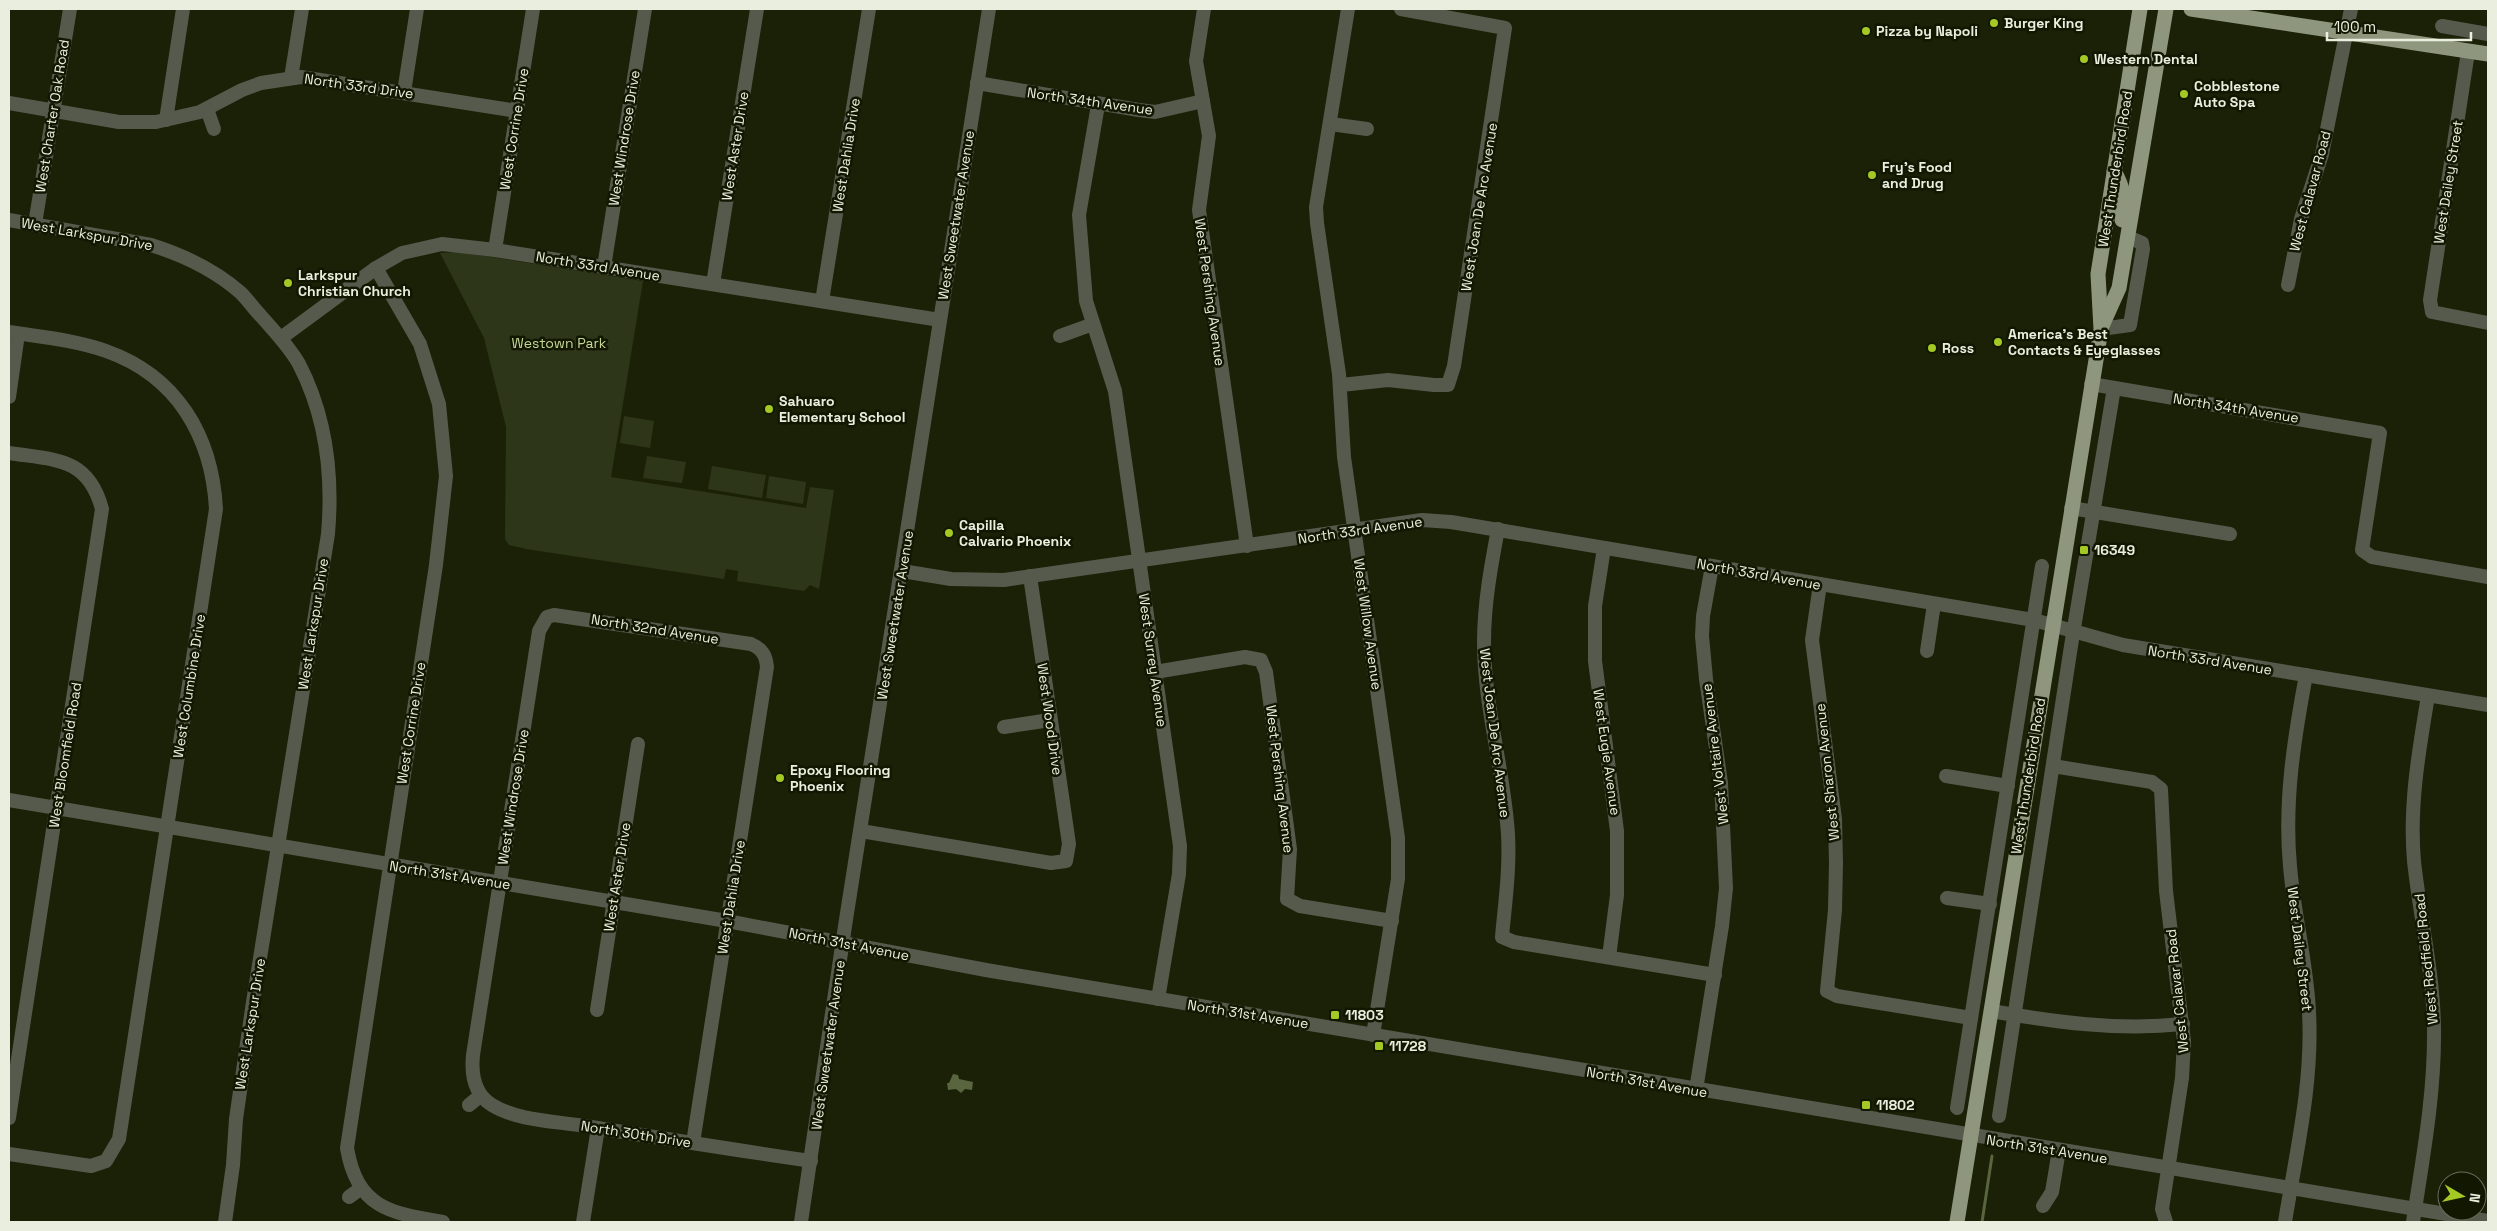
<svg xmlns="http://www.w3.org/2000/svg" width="2497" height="1231" font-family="'Space Grotesk',sans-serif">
  <rect width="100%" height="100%" fill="#1a2106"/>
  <!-- green -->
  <g fill="#2e361a">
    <polygon points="459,252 643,281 611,477 806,508 810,487 834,490 819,589 810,585 804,591 737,581 738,571 726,569 724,579 526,549 509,545 505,539 506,427 484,338 440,253"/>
    <polygon points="624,416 654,421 650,448 620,443"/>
    <polygon points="647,456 686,462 682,483 643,478"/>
    <polygon points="712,466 766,475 762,498 708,489"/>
    <polygon points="769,476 806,482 803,504 766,498"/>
  </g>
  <!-- water -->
  <polygon fill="#59653f" points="953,1074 958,1075 959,1079 973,1082 972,1090 965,1089 961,1093 956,1089 948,1090 947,1083 949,1083"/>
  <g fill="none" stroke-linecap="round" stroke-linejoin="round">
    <!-- stream -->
    <polyline stroke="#59653f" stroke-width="3" points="1982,1222 1992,1156"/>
    <!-- minor -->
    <g stroke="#565a4d" stroke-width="14">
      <polyline points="1204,9 1196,61 1209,136 1199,210 1247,546"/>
      <polyline points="1348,9 1316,207 1317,223 1339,374 1344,457 1398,838 1398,879 1373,1035"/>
      <polyline points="2442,26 2488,34"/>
      <polyline points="2468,52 2430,300 2432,312 2488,323"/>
      <polyline points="291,78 302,9"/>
      <polyline points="977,83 1139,110 1155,112 1203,101"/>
      <polyline points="404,92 417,9"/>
      <polyline points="9,103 119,122 156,122 200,112 242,90 261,83 301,77 517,111"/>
      <polyline points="1098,105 1079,215 1086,301 1115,391 1180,846 1179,874 1158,999"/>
      <polyline points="207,109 214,129"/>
      <polyline points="166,120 183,9"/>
      <polyline points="1330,124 1367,129"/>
      <path d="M 9,220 L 151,245 C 183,255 216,271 241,293 C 248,300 254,309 261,316 C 274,331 289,346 299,364 C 326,416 333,476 328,534 L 253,1002 L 236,1119 L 233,1165 L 225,1222"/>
      <polyline points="35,224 70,9"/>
      <polyline points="495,250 533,9"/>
      <polyline points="604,267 645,9"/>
      <path d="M 376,268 L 420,344 L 439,404 L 446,476 L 436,565 L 347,1148 C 357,1208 390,1213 443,1222"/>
      <polyline points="713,284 757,9"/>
      <polyline points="2288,285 2301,219 2322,154 2351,9"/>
      <polyline points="822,301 869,9"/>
      <polyline points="2101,329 2130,325 2143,249 2142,243 2128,237"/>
      <path d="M 9,332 C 41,337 75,340 106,351 C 177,376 212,436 216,509 L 119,1139 L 106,1161 L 91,1166 L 9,1154"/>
      <polyline points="1060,336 1093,324"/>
      <polyline points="281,338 376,268 402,253 442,244 495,250 940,320"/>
      <polyline points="2091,384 2380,433 2362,550 2372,557 2488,577"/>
      <polyline points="1341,385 1388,380 1434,385 1448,385 1454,366 1505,28 1401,9"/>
      <polyline points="9,397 18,334"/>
      <path d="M 9,453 C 55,460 88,457 102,509 L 9,1118"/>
      <polyline points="2071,508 2230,534"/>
      <path d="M 1498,529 C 1491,566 1484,604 1484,642 C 1484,707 1504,770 1508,834 C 1510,869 1505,903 1502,937 L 1514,942 L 1715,975"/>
      <polyline points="1604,548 1595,606 1595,661 1617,831 1617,895 1609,957"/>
      <polyline points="902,571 951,579 1004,580 1422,520 1451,522 2034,620 2123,645 2488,705"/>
      <polyline points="1820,584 1812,640 1835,819 1836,863 1835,910 1827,991 1837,996 1971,1018"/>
      <polyline points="1927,651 1934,604"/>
      <polyline points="1155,672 1245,657 1261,660 1266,672 1290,849 1287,899 1300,906 1392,921"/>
      <polyline points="1004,727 1050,720"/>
      <polyline points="2053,766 2152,782 2161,789 2166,891 2184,1041 2182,1078 2162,1209 2166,1222"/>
      <polyline points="1946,776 2008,786"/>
      <polyline points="9,800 727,921 986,970 2488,1221"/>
      <polyline points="861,831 1051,863 1066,861 1069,844 1030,576"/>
      <polyline points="1947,898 1990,904"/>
      <polyline points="597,1010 638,744"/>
      <path d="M 1991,1011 C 2055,1022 2118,1031 2183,1024"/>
      <polyline points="1696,1090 1722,926 1726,888 1721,783 1706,679 1702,636 1703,616 1712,566"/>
      <polyline points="469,1105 480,1096"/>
      <polyline points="1957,1108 2042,566"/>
      <polyline points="1999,1116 2071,646 2114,388"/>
      <path d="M 693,1143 L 767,667 C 766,655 762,649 751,644 L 554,615 L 547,617 L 539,631 L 473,1055 C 471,1075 474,1094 492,1105 C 518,1121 555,1121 585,1126 C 660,1138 735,1150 811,1161"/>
      <polyline points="349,1197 360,1189"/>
      <polyline points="2043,1206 2052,1192 2059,1150"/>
      <polyline points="583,1222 598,1128"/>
      <polyline points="801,1222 845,926 989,9"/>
      <path d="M 2285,1222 C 2296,1153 2313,1083 2309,1012 C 2307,964 2294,915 2290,866 C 2284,802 2294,739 2306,675"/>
      <path d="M 2413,1222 C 2423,1157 2435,1093 2434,1027 C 2433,971 2420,917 2414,861 C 2409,806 2419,750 2428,696"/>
    </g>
    <!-- major -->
    <g stroke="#8e977d" stroke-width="15">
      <polyline points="2191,9 2488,54"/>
      <path d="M 2114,171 C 2125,190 2124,199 2122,220"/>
      <polyline points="2102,326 2119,288 2166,9"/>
      <polyline points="1957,1222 2101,329 2098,274 2140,9"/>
    </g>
  </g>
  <!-- markers -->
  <g fill="#a4c824" stroke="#111700" stroke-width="2">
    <circle cx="1994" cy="23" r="5"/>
    <circle cx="1866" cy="31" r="5"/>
    <circle cx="2084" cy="59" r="5"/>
    <circle cx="2184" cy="94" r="5"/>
    <circle cx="1872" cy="175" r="5"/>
    <circle cx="288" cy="283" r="5"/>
    <circle cx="1998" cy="342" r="5"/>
    <circle cx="1932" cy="348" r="5"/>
    <circle cx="769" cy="409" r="5"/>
    <circle cx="949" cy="533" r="5"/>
    <rect x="2079" y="545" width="10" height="10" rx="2.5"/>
    <circle cx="780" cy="778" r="5"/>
    <rect x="1330" y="1010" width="10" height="10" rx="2.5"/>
    <rect x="1374" y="1041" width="10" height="10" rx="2.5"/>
    <rect x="1861" y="1100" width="10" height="10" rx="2.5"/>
  </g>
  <g text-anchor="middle" stroke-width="5" stroke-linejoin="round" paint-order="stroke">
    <!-- poi labels -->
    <g font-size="14" font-weight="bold" fill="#e9eede" stroke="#111700" text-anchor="start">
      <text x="2004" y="28">Burger King</text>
      <text x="1876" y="36">Pizza by Napoli</text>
      <text x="2094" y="64">Western Dental</text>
      <text x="2194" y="91">Cobblestone<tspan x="2194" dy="16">Auto Spa</tspan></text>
      <text x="1882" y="172">Fry's Food<tspan x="1882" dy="16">and Drug</tspan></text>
      <text x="298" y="280">Larkspur<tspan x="298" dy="16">Christian Church</tspan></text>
      <text x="2008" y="339">America's Best<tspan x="2008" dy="16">Contacts &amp; Eyeglasses</tspan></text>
      <text x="1942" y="353">Ross</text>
      <text x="779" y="406">Sahuaro<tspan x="779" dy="16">Elementary School</tspan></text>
      <text x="959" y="530">Capilla<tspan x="959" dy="16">Calvario Phoenix</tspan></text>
      <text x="2094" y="555">16349</text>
      <text x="790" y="775">Epoxy Flooring<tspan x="790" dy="16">Phoenix</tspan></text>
      <text x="1345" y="1020">11803</text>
      <text x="1389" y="1051">11728</text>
      <text x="1876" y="1110">11802</text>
    </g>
    <!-- street labels -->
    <g font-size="14" fill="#e9eede" stroke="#111700">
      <text transform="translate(359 86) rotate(8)" y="5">North 33rd Drive</text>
      <text transform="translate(1090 101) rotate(8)" y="5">North 34th Avenue</text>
      <text transform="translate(52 116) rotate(-81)" y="5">West Charter Oak Road</text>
      <text transform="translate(514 129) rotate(-81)" y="5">West Corrine Drive</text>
      <text transform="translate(624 138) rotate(-81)" y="5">West Windrose Drive</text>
      <text transform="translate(735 146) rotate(-81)" y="5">West Aster Drive</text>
      <text transform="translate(846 155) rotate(-81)" y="5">West Dahlia Drive</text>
      <text transform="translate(2115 169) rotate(-81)" y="5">West Thunderbird Road</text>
      <text transform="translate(2448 182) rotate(-81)" y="5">West Dailey Street</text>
      <text transform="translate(2310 191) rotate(-75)" y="5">West Calavar Road</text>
      <text transform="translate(1479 207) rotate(-81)" y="5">West Joan De Arc Avenue</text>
      <text transform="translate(956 215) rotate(-81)" y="5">West Sweetwater Avenue</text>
      <text transform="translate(87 234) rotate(10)" y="5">West Larkspur Drive</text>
      <text transform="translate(598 266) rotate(9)" y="5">North 33rd Avenue</text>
      <text transform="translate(1210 292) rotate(82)" y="5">West Pershing Avenue</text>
      <text transform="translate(2236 408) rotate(9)" y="5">North 34th Avenue</text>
      <text transform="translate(1360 530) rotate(-8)" y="5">North 33rd Avenue</text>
      <text transform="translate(1759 574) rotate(10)" y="5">North 33rd Avenue</text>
      <text transform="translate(895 615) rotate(-81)" y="5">West Sweetwater Avenue</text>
      <text transform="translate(313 624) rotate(-81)" y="5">West Larkspur Drive</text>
      <text transform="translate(1368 624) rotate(82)" y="5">West Willow Avenue</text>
      <text transform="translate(655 629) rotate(9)" y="5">North 32nd Avenue</text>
      <text transform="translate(1153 660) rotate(82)" y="5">West Surrey Avenue</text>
      <text transform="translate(2210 660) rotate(9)" y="5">North 33rd Avenue</text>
      <text transform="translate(189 686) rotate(-81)" y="5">West Columbine Drive</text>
      <text transform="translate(1050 719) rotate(82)" y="5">West Wood Drive</text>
      <text transform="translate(411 723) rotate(-81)" y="5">West Corrine Drive</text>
      <text transform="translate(1495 733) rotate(83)" y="5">West Joan De Arc Avenue</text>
      <text transform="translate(1607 752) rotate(82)" y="5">West Eugie Avenue</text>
      <text transform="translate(1715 754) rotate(-97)" y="5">West Voltaire Avenue</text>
      <text transform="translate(65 755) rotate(-81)" y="5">West Bloomfield Road</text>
      <text transform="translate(1827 772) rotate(-96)" y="5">West Sharon Avenue</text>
      <text transform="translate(2028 776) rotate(-81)" y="5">West Thunderbird Road</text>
      <text transform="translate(1280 779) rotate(83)" y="5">West Pershing Avenue</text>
      <text transform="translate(513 797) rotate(-81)" y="5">West Windrose Drive</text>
      <text transform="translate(450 875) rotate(9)" y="5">North 31st Avenue</text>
      <text transform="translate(617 877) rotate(-81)" y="5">West Aster Drive</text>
      <text transform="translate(731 897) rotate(-81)" y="5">West Dahlia Drive</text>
      <text transform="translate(849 944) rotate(11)" y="5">North 31st Avenue</text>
      <text transform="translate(2300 949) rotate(83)" y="5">West Dailey Street</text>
      <text transform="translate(2426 959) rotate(-96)" y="5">West Redfield Road</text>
      <text transform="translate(2177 991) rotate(-96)" y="5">West Calavar Road</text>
      <text transform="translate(1248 1014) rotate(9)" y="5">North 31st Avenue</text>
      <text transform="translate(250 1024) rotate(-81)" y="5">West Larkspur Drive</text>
      <text transform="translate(828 1045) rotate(-82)" y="5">West Sweetwater Avenue</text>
      <text transform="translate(1647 1082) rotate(10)" y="5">North 31st Avenue</text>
      <text transform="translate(636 1134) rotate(9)" y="5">North 30th Drive</text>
      <text transform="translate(2047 1149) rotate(9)" y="5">North 31st Avenue</text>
    </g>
    <!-- park labels -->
    <g font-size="14" fill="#c3d796" stroke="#111700">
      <text x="559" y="348">Westown Park</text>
    </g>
  </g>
  <!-- border -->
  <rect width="2497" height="1231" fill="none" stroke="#e9eede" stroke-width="20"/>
  <!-- north arrow -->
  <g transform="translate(2462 1196) rotate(99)"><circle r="24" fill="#111700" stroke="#676d59"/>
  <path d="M0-4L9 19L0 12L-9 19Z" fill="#a4c824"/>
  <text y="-8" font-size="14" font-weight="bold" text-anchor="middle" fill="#e9eede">N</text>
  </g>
  <!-- scale -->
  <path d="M2327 32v8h144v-8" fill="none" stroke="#e9eede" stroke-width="2.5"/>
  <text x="2334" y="32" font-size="15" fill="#e9eede" stroke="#111700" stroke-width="4" paint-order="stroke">100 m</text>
</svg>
